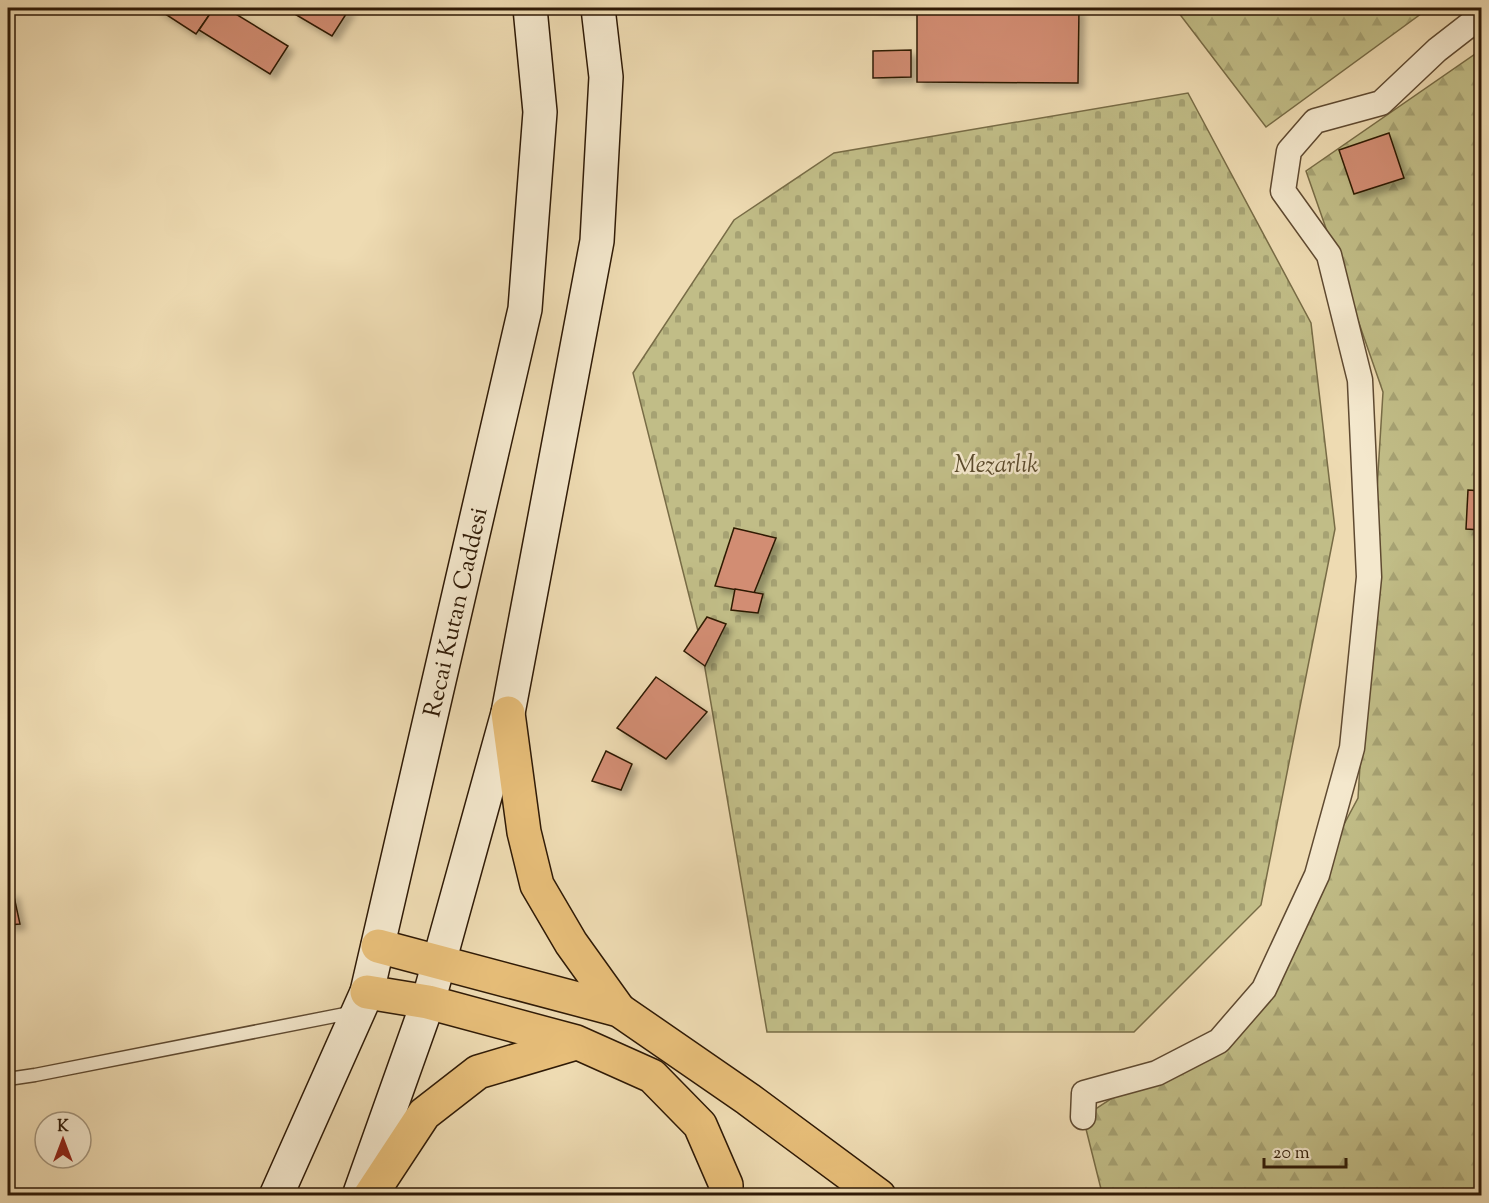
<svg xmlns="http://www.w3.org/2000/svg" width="1489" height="1203" font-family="'Sorts Mill Goudy',serif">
  <defs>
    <pattern id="forest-firs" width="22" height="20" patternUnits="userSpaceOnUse" patternTransform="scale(1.5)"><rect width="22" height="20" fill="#c1bd87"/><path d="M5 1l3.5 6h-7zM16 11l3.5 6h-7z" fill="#a6a273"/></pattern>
    <pattern id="cemetery-stones" width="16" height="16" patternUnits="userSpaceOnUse" patternTransform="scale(1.5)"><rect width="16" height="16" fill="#c1bd87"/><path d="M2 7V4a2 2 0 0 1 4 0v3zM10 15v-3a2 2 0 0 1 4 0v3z" fill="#a6a273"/></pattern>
    <filter id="shadow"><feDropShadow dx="5.5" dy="5.5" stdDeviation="3" flood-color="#0004"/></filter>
  </defs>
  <rect width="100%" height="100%" fill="#eedbb2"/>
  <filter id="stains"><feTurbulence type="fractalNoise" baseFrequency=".00333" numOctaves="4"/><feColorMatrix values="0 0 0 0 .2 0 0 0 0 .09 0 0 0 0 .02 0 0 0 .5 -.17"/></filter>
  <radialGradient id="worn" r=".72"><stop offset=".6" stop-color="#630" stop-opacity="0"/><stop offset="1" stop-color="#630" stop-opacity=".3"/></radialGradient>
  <!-- forest -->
  <g fill="url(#forest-firs)" stroke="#786c46" stroke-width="1.5">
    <polygon points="1175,8 1429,8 1266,127"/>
    <polygon points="1481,50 1481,1195 1106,1195 1102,1193 1083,1117 1243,1013 1358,798 1383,392 1306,171"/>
  </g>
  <!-- cemetery -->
  <polygon fill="url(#cemetery-stones)" stroke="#786c46" stroke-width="1.5" points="1188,93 1311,323 1335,529 1261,905 1134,1032 767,1032 700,639 633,373 734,220 834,153"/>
  <!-- building -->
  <g fill="#d28d73" stroke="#2f1a06" stroke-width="1.5" filter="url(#shadow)">
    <polygon points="156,8 214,8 196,34"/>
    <polygon points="214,8 226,8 288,46 270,74 199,30"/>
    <polygon points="297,8 350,8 332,36 293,13"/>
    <polygon points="874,8 956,8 956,10 917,9"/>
    <polygon points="956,8 1079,8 1078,83 917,82 917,9 956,10"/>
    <polygon points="911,50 911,77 873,78 873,51"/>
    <polygon points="1389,133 1404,178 1354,194 1339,150"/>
    <polygon points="1468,490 1482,491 1482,530 1466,529"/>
    <polygon points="734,528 776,538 754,593 715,586"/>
    <polygon points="735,589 763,594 758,613 731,610"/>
    <polygon points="707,617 726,624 705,666 684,651"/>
    <polygon points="656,677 707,712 666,759 617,728"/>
    <polygon points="606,751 632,764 621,790 592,781"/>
    <polygon points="13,892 20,924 8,925 8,893"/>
  </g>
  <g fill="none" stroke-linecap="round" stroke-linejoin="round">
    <defs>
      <polyline id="lane" points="8,1079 35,1075 355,1012"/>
      <polyline id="street" points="1083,1117 1084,1093 1157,1073 1219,1041 1264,989 1317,875 1352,748 1369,577 1360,380 1329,255 1283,191 1289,151 1315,121 1381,103 1437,50 1482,15"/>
      <g id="secondary">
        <polyline points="276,1196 367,992 525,309 540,112 530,8"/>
        <polyline points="359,1196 428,1002 508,713 597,241 606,77 598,8"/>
      </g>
      <g id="highway">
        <polyline points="508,713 524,832 537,885 571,943 619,1010"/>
        <polyline points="378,946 619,1010 748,1099 879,1196"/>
        <polyline points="367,992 428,1002 576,1042 652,1076 700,1125 726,1185 726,1196"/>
        <polyline points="370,1196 424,1114 478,1072 576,1043"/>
      </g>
    </defs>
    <!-- lane casing -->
    <use href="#lane" stroke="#5f4a31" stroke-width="15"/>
    <!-- street casing -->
    <use href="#street" stroke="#5f4a31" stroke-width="27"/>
    <!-- secondary casing -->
    <use href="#secondary" stroke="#2f1a06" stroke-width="36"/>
    <!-- highway casing -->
    <use href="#highway" stroke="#2f1a06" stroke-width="36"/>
    <!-- lane -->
    <use href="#lane" stroke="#f4e8cd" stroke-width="12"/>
    <!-- street -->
    <use href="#street" stroke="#f4e8cd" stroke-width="24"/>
    <!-- secondary -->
    <use href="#secondary" stroke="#f4e8cd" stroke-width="33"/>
    <!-- highway -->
    <use href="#highway" stroke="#e7be79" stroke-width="33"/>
  </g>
  <g text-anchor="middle" stroke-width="5" stroke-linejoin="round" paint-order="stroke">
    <!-- park labels -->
    <g font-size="24" font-style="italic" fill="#5b4b2d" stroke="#f4e8cd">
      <text x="996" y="472">Mezarlık</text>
    </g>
    <!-- street labels -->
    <g font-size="24" fill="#2f1a06" stroke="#f4e8cd">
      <text transform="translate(455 612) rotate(-77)" y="8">Recai Kutan Caddesi</text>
    </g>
  </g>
  <!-- margin -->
  <rect width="1489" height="1203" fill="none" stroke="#eedbb2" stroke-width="30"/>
  <rect x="9" y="9" width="1471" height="1185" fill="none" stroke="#2f1a06" stroke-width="3"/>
  <rect x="15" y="15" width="1459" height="1173" fill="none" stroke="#2f1a06" stroke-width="1.5"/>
  <!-- north arrow -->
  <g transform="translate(63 1140)"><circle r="28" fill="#f4e8cd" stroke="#a5967d" stroke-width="1.5"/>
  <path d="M0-4.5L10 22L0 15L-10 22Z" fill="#8f2418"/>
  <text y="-9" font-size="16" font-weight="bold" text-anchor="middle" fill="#2f1a06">K</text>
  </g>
  <!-- scale -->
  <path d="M1264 1158v9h82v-9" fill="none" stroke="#2f1a06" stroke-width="3"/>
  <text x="1273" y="1158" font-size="18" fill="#2f1a06" stroke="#f4e8cd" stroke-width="4.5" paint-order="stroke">20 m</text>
  <rect width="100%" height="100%" filter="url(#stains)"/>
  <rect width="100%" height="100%" fill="url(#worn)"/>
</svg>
